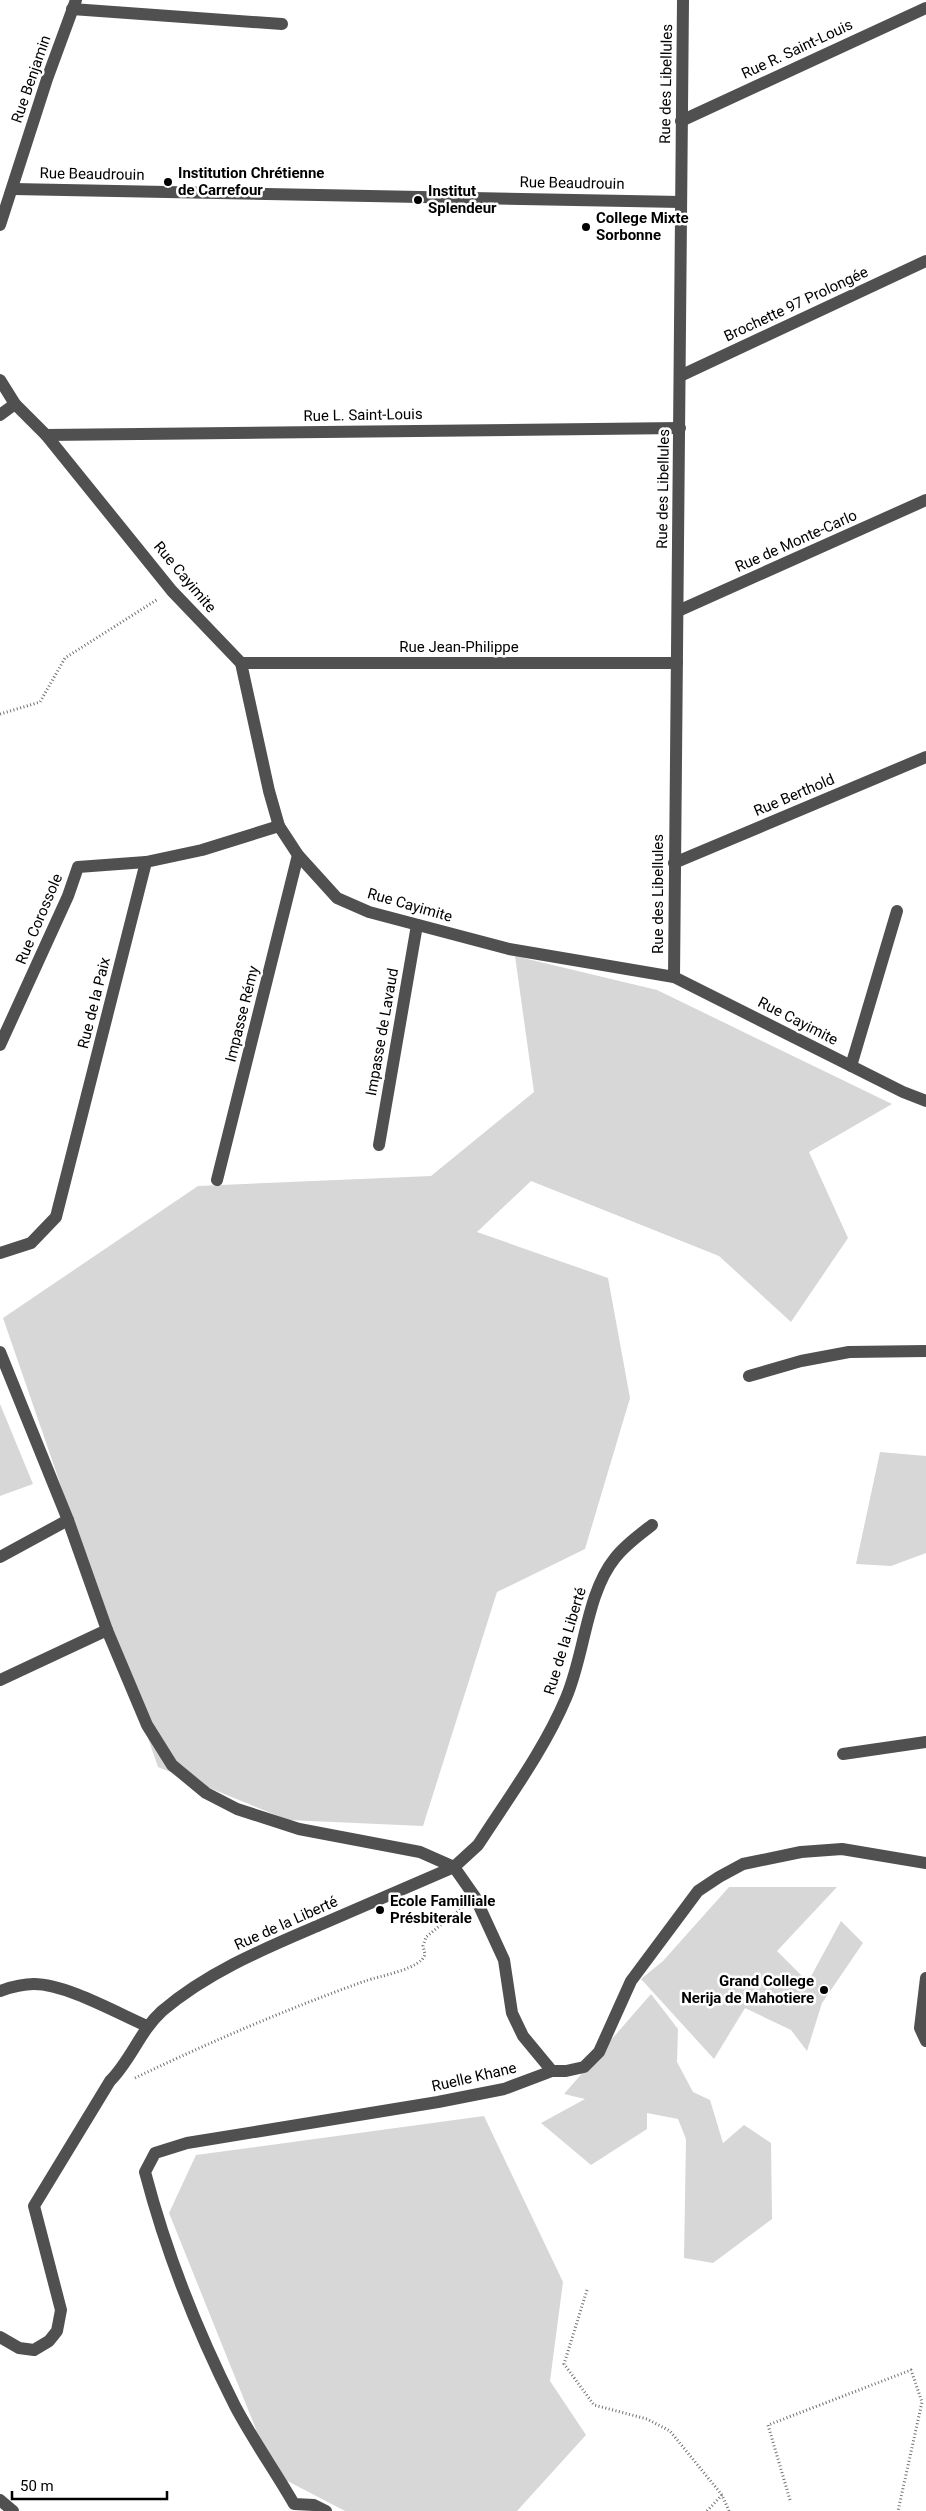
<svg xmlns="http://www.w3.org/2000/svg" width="926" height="2511" font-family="Roboto,sans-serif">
  <rect width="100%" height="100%" fill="#fff"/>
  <!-- green -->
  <g fill="#d7d7d7">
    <polygon points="515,956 657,990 892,1104 809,1152 848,1238 791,1322 719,1256 531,1181 477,1232 608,1278 630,1398 585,1549 497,1592 423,1826 288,1820 158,1767 3,1318 198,1186 431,1176 534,1092"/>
    <polygon points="0,1404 33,1484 0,1496"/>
    <polygon points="880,1452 926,1456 926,1553 891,1566 856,1564"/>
    <polygon points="729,1887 837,1887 777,1951 808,1982 841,1921 863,1943 822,2003 807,2051 791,2030 745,2008 714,2059 641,1979 663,1961"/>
    <polygon points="651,1994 678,2029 677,2062 693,2092 710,2100 723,2143 744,2125 771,2143 772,2219 713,2263 684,2258 686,2139 678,2119 647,2113 647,2129 591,2165 541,2123 585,2099 564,2094"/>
    <polygon points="484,2116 563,2282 550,2381 586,2435 517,2511 345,2511 274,2474 169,2213 196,2155"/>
  </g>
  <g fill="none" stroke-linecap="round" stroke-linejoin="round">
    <!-- path -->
    <g stroke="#727272" stroke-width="3" stroke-dasharray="1 2.5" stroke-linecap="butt">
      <polyline points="0,714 40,702 65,658 158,599"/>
      <path d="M 135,2078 C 210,2042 287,2009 365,1981 C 379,1976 422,1969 425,1954 L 423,1946 L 426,1937 L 463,1907"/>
      <polyline points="587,2290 564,2364 594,2405 647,2419 670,2431 722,2495 729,2511"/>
      <polyline points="790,2500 768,2425 911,2370 922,2402 898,2511"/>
      <polyline points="707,2511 722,2495"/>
    </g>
    <!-- minor -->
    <g stroke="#505050" stroke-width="12">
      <polyline points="72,9 282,24"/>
      <polyline points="681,121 926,8"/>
      <polyline points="13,189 681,202"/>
      <polyline points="0,225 47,79 76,0"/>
      <polyline points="680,376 926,261"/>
      <polyline points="0,380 15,404 46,435 172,591 241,663 269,791 279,826 298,855 337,898 369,912 509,949 674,977 903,1092 926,1101"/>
      <polyline points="0,415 15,404"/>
      <polyline points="46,435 680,428"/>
      <polyline points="678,611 926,500"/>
      <polyline points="241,663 677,663"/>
      <polyline points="674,863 926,757"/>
      <polyline points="674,977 683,0"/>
      <polyline points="0,1045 68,896 78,867 146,862"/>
      <polyline points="851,1066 897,911"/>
      <polyline points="379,1145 417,925"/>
      <polyline points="217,1180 298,855"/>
      <polyline points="0,1253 31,1243 56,1217 146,862 202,850 279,826"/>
      <polyline points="0,1352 68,1520 107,1630 147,1725 172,1765 206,1793 237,1809 299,1829 420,1852 454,1867 475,1897 504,1960 512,2013 523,2036 552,2071"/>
      <polyline points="749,1376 801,1361 849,1352 926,1351"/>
      <polyline points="0,1557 68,1520"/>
      <polyline points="0,1680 107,1630"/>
      <polyline points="843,1754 926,1742"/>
      <polyline points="926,1978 920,2028 926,2041"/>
      <path d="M 0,1991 C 11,1987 22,1984 34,1984 C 66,1984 117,2013 147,2026"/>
      <path d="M 0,2337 L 19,2348 L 34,2350 L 49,2341 L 57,2331 L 61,2310 L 34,2206 L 110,2081 C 131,2060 140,2031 162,2011 C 209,1971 266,1948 322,1924 C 366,1905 410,1886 454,1867 L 478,1845 C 509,1797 544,1750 566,1698 C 585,1654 586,1594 615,1558 C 625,1545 639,1535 652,1525"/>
      <polyline points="0,2500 13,2511"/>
      <path d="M 326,2511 L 314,2505 L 294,2504 C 275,2471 253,2440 235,2406 C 198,2333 166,2252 145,2172 L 155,2153 L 187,2143 L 438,2102 L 504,2089 L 552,2071 L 566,2071 L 584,2067 L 599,2052 L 631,1981 L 698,1891 L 719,1877 L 743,1864 L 801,1852 L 842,1849 L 926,1863"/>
    </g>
  </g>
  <!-- markers -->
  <g fill="#000" stroke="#fff" stroke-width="2">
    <circle cx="168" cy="182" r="5"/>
    <circle cx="418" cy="200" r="5"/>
    <circle cx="586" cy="227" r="5"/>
    <circle cx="380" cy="1910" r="5"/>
    <circle cx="824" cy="1990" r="5"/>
  </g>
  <g text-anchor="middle" stroke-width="5" stroke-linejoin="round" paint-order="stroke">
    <!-- street labels -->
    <g font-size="15" fill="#000" stroke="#fff">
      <text transform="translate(797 49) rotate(-25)" y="5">Rue R. Saint-Louis</text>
      <text transform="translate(31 79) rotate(-71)" y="5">Rue Benjamin</text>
      <text transform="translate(666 84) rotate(-89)" y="5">Rue des Libellules</text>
      <text transform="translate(92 174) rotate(1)" y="5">Rue Beaudrouin</text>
      <text transform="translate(572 183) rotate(1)" y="5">Rue Beaudrouin</text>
      <text transform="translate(796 304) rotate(-25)" y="5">Brochette 97 Prolongée</text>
      <text transform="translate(363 415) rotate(-1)" y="5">Rue L. Saint-Louis</text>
      <text transform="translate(663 489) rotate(-89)" y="5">Rue des Libellules</text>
      <text transform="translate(796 541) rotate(-24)" y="5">Rue de Monte-Carlo</text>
      <text transform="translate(185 577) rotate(50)" y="5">Rue Cayimite</text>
      <text x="459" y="652">Rue Jean-Philippe</text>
      <text transform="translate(794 795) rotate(-23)" y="5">Rue Berthold</text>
      <text transform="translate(658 894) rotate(-90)" y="5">Rue des Libellules</text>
      <text transform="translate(410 905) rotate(16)" y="5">Rue Cayimite</text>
      <text transform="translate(39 919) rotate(-67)" y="5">Rue Corossole</text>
      <text transform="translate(94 1003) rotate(-76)" y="5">Rue de la Paix</text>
      <text transform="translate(242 1014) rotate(-76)" y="5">Impasse Rémy</text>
      <text transform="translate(798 1021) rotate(27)" y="5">Rue Cayimite</text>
      <text transform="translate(382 1032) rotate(-80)" y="5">Impasse de Lavaud</text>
      <text transform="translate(565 1641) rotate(-73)" y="5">Rue de la Liberté</text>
      <text transform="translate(286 1923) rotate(-24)" y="5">Rue de la Liberté</text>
      <text transform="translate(474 2077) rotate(-13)" y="5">Ruelle Khane</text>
    </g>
    <!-- poi labels -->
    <g font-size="15" font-weight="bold" fill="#000" stroke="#fff" text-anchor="start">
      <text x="178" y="178">Institution Chrétienne<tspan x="178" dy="17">de Carrefour</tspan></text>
      <text x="428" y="196">Institut<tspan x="428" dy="17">Splendeur</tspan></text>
      <text x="596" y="223">College Mixte<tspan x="596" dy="17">Sorbonne</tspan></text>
      <text x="390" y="1906">Ecole Familliale<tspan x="390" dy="17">Présbiterale</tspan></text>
      <text x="814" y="1986" text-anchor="end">Grand College<tspan x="814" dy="17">Nerija de Mahotiere</tspan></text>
    </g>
  </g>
  <!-- scale -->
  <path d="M12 2491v8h155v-8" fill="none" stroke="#000000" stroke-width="2.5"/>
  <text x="20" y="2491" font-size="15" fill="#000000" stroke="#ffffff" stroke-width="4" paint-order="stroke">50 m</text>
</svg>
